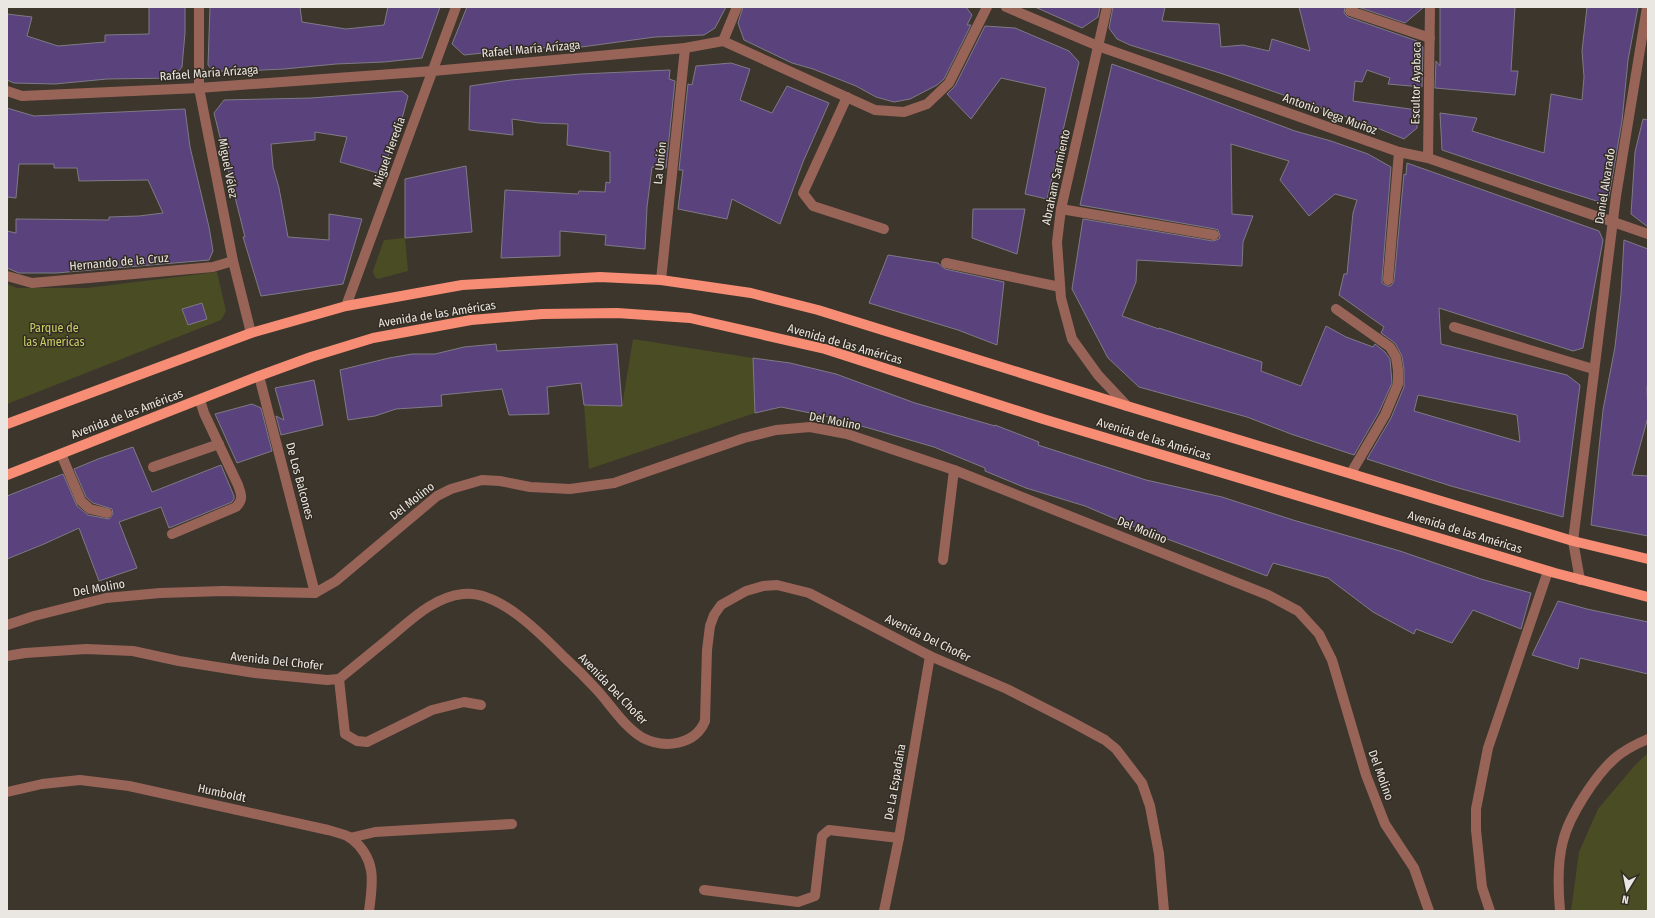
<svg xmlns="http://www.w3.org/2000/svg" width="1655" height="918" font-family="'Fira Sans Condensed',sans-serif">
  <rect width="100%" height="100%" fill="#3d362d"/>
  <!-- green -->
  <g fill="#4a4c24">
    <polygon points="405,238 408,271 378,279 375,277 373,271 384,240"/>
    <polygon points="217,272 226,311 221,320 7,404 7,284 17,288 87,288"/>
    <polygon points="633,339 753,358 755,413 589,469 584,405 622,406"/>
    <polygon points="1648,753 1648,911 1571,911 1579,852 1598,809 1636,764"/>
  </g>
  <!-- building -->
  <g fill="#5a427d" stroke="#7e7a85" fill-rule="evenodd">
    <polygon points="149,7 185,7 185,33 182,67 173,78 107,79 55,84 14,83 7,80 7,14 32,17 27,36 58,46 105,42 105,35 149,34"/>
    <polygon points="210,7 300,7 302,22 346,29 384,25 388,7 440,7 422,58 384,62 336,64 284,69 243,71 213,71 208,65"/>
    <polygon points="467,7 726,7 715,28 704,35 655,37 574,48 575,46 522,49 464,55 452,44"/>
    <polygon points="743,7 966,7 972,15 967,25 971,25 944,79 937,85 910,99 894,102 876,97 856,86 813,69 792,63 744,40 738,23"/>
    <polygon points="1035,7 1100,7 1098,17 1082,28"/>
    <polygon points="1113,7 1165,7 1162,21 1219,24 1221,47 1243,45 1269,51 1272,39 1310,51 1299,7 1345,7 1344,13 1348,17 1417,41 1423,47 1422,87 1388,84 1390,78 1367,70 1362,82 1355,81 1353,101 1417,110 1417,128 1404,139 1370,125 1223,74 1130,45 1117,39 1109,28"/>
    <polygon points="1358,7 1424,7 1405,23"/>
    <polygon points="1440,7 1515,7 1511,71 1518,71 1515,95 1435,88 1436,61 1440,66"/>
    <polygon points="1587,7 1638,7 1628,60 1622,121 1609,196 1603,203 1549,186 1442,150 1440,113 1477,118 1472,131 1544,153 1551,94 1582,100 1584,77 1582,51"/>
    <polygon points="985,26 1015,28 1069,51 1079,62 1047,199 1025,194 1046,88 1001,78 971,119 947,94 955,86"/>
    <polygon points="731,63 750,69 740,100 772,113 787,86 829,103 803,162 780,224 732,199 727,219 678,209 683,170 679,170 688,84 692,85 696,66"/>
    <path d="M 1112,64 L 1185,90 L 1295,131 L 1331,141 L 1368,154 L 1391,167 L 1382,279 L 1382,283 L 1387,286 L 1391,286 L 1394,281 L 1404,174 L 1406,175 L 1407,163 L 1599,231 L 1603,240 L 1583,348 L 1573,351 L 1439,308 L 1441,344 L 1567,375 L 1580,385 L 1563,517 L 1451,486 L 1367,459 L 1391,418 L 1404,387 L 1404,370 L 1402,356 L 1395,343 L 1381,333 L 1384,327 L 1339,295 L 1344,274 L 1347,274 L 1353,213 L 1357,200 L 1335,194 L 1309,216 L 1280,180 L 1289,161 L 1231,144 L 1232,214 L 1253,216 L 1243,242 L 1242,266 L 1137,260 L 1136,282 L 1122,316 L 1159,329 L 1159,328 L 1262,362 L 1261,371 L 1301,386 L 1326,326 L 1346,337 L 1373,347 L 1375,344 L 1385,352 L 1390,359 L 1392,383 L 1379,412 L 1354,455 L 1291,434 L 1247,417 L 1139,387 L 1108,358 L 1072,289 L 1083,219 L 1213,241 L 1219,239 L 1220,236 L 1218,230 L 1215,229 L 1080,205 ZM 1418,395 L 1517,415 L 1520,442 L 1414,411 Z"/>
    <polygon points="670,70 669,79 675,81 666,168 652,167 647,207 645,249 605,245 606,235 560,231 560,256 501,258 505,190 578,194 579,191 605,192 606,182 610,183 610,152 567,145 568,124 539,123 512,119 513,135 469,130 470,86 511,80 581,74"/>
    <polygon points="402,91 408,96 400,126 381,174 340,162 347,137 315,132 315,140 271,144 273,167 279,188 288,237 329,240 329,214 362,219 343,284 261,296 243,237 245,237 214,113 224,100 311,98"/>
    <polygon points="7,108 34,116 185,109 190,147 209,227 213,251 209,260 56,273 19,273 7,268 7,231 16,233 16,219 109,220 109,217 139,216 163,213 148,180 79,181 77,168 54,168 54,164 19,164 16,198 7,197"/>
    <polygon points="1643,119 1648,120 1648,227 1631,214 1635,152"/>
    <polygon points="466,166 472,232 405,238 405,179"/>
    <polygon points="973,209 1025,209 1017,254 972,238"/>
    <polygon points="1624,240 1648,249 1648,382 1647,388 1648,417 1632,475 1648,476 1648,536 1591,525 1603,410 1615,347 1621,294"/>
    <polygon points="888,255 938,263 945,269 1004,282 997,345 958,330 869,303"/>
    <polygon points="202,303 207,319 188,325 182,309"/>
    <polygon points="496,344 497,351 617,344 622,406 584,405 581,383 547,387 549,414 509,415 502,389 441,395 442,406 396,409 375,416 348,420 340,370 389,358 412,354 435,354 464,347"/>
    <polygon points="753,358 790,363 836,374 915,403 995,426 995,425 1039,442 1038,445 1146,480 1222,497 1293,520 1400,551 1481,579 1531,593 1521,629 1473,610 1452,643 1416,629 1414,634 1373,612 1328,578 1273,563 1267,576 1132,526 1085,506 1026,488 985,471 985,468 934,447 872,429 825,416 781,407 755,413"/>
    <polygon points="314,380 323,425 281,435 276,416 284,420 275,388"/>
    <polygon points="252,404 261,408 272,451 237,463 215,414"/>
    <polygon points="133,447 152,492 221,465 234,496 234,499 232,502 169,528 161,507 119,522 137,568 99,581 79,528 44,544 7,559 7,496 63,474 77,506 88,515 109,519 113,514 112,509 93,503 86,497 74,469 98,459"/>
    <polygon points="1558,601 1587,609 1648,622 1648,674 1580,658 1578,669 1532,655"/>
  </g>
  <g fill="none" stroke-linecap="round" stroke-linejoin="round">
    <!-- minor -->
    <g stroke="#996458" stroke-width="10">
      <polyline points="199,7 199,88 233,261 251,333"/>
      <polyline points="1006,7 1098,46 1399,152 1428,158 1648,234"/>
      <polyline points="1107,7 1061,209 1057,242 1061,298 1072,339 1098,375 1127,406"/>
      <polyline points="1350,11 1430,38"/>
      <polyline points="723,41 737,7"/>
      <polyline points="7,91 22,96 199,88 433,71 685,48 723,41 875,110 904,112 927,104 949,83 987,7"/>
      <polyline points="847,97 803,193 813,206 884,229"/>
      <polyline points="1428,158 1430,7"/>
      <polyline points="1061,209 1214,235"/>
      <polyline points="946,263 1060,287"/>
      <polyline points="7,276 32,283 213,267 233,261"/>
      <polyline points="661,280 685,48"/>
      <polyline points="1388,280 1399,152"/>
      <polyline points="346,306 456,7"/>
      <polyline points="1336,309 1390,347 1396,357 1398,370 1398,384 1385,415 1351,473"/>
      <polyline points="1454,327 1593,369"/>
      <polyline points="259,376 315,593"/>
      <polyline points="61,454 81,501 90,509 107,513"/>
      <polyline points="153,467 219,444"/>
      <path d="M 172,534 L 236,507 C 244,499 241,494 238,485 L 204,413 L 200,400"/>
      <polyline points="943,560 954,470"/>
      <polyline points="1580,580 1573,541 1616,196 1647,7"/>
      <polyline points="7,625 34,616 106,598 160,593 224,591 315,593 336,581 437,496 451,489 482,480 500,481 530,487 570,489 614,483 744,438 776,430 810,427 847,434 954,470 1268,595 1298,611 1319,634 1332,660 1366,775 1385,824 1414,868 1429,911"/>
      <path d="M 7,656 L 25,653 L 86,649 L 133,651 L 179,661 L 255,673 L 327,680 L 339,679 C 356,665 372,652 388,639 C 410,621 433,597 463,594 C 499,590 541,634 565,658 C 576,668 587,679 597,690 C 611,705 624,727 643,738 C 665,749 695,745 705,721 L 707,650 L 710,626 L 714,615 L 721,605 L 746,591 L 763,586 L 777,585 L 809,593 L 930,656 L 1007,689 L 1068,720 L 1105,740 L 1116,749 L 1142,783 L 1150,806 L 1159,854 L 1164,911"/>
      <polyline points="339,679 345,734 357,741 367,742 432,710 464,702 481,705"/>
      <path d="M 7,792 L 42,784 L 80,780 L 129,786 L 328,830 C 335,832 345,834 351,838 C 377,859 373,882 369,911"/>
      <polyline points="350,838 375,832 512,824"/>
      <polyline points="704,890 798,902 815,896 822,836 829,830 899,838"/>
      <polyline points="884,911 899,838 930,656"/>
      <polyline points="1490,911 1482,887 1476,830 1476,809 1488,748 1548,571"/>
      <path d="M 1560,911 C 1558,888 1557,863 1563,841 C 1569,816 1595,776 1614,759 C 1624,750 1636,744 1648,739"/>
    </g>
    <!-- major -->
    <g stroke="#f78d74" stroke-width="10">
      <polyline points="7,424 251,333 346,306 462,285 600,277 661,280 751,293 818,310 1127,406 1573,541 1648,559"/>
      <polyline points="7,475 259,376 311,357 373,338 471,320 542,314 617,313 690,318 825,349 1043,419 1555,573 1648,597"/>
    </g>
  </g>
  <g text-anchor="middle" stroke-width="3" stroke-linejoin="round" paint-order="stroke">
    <!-- street labels -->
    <g font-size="12" fill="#eae6e1" stroke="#322c23">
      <text transform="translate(531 49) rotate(-5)" y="4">Rafael María Arízaga</text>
      <text transform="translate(209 73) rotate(-4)" y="4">Rafael María Arízaga</text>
      <text transform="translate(1416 83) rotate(-89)" y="4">Escultor Ayabaca</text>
      <text transform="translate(1330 114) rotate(20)" y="4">Antonio Vega Muñoz</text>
      <text transform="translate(389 152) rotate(-70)" y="4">Miguel Heredia</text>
      <text transform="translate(660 163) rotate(-84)" y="4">La Unión</text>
      <text transform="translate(228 168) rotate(79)" y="4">Miguel Vélez</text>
      <text transform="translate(1056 177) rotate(-78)" y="4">Abraham Sarmiento</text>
      <text transform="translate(1605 186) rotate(-81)" y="4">Daniel Alvarado</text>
      <text transform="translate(119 262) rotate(-5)" y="4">Hernando de la Cruz</text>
      <text transform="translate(437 314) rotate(-9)" y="4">Avenida de las Américas</text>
      <text transform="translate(845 344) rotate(16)" y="4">Avenida de las Américas</text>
      <text transform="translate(127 414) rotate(-21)" y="4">Avenida de las Américas</text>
      <text transform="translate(835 421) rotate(11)" y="4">Del Molino</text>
      <text transform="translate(1154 439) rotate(17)" y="4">Avenida de las Américas</text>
      <text transform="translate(300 481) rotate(75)" y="4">De Los Balcones</text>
      <text transform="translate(412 501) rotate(-38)" y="4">Del Molino</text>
      <text transform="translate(1142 530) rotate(22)" y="4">Del Molino</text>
      <text transform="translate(1465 532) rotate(17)" y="4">Avenida de las Américas</text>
      <text transform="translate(99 588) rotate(-10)" y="4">Del Molino</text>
      <text transform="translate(928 638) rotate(26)" y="4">Avenida Del Chofer</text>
      <text transform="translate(277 661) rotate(6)" y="4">Avenida Del Chofer</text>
      <text transform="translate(613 689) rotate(46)" y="4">Avenida Del Chofer</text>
      <text transform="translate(1381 775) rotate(70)" y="4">Del Molino</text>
      <text transform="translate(895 782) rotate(-80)" y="4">De La Espadaña</text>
      <text transform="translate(222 793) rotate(12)" y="4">Humboldt</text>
    </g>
    <!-- park labels -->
    <g font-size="12" fill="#cace65" stroke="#322c23">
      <text x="54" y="332">Parque de<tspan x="54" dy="14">las Americas</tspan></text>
    </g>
  </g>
  <!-- border -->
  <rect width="1655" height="918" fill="none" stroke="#eae6e1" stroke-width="16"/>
  <!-- north arrow -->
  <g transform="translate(1627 890) rotate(190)" stroke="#322c23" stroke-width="3" paint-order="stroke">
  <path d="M0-3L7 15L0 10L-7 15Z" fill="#eae6e1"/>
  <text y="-6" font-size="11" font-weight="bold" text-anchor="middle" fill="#eae6e1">N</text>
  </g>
</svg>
